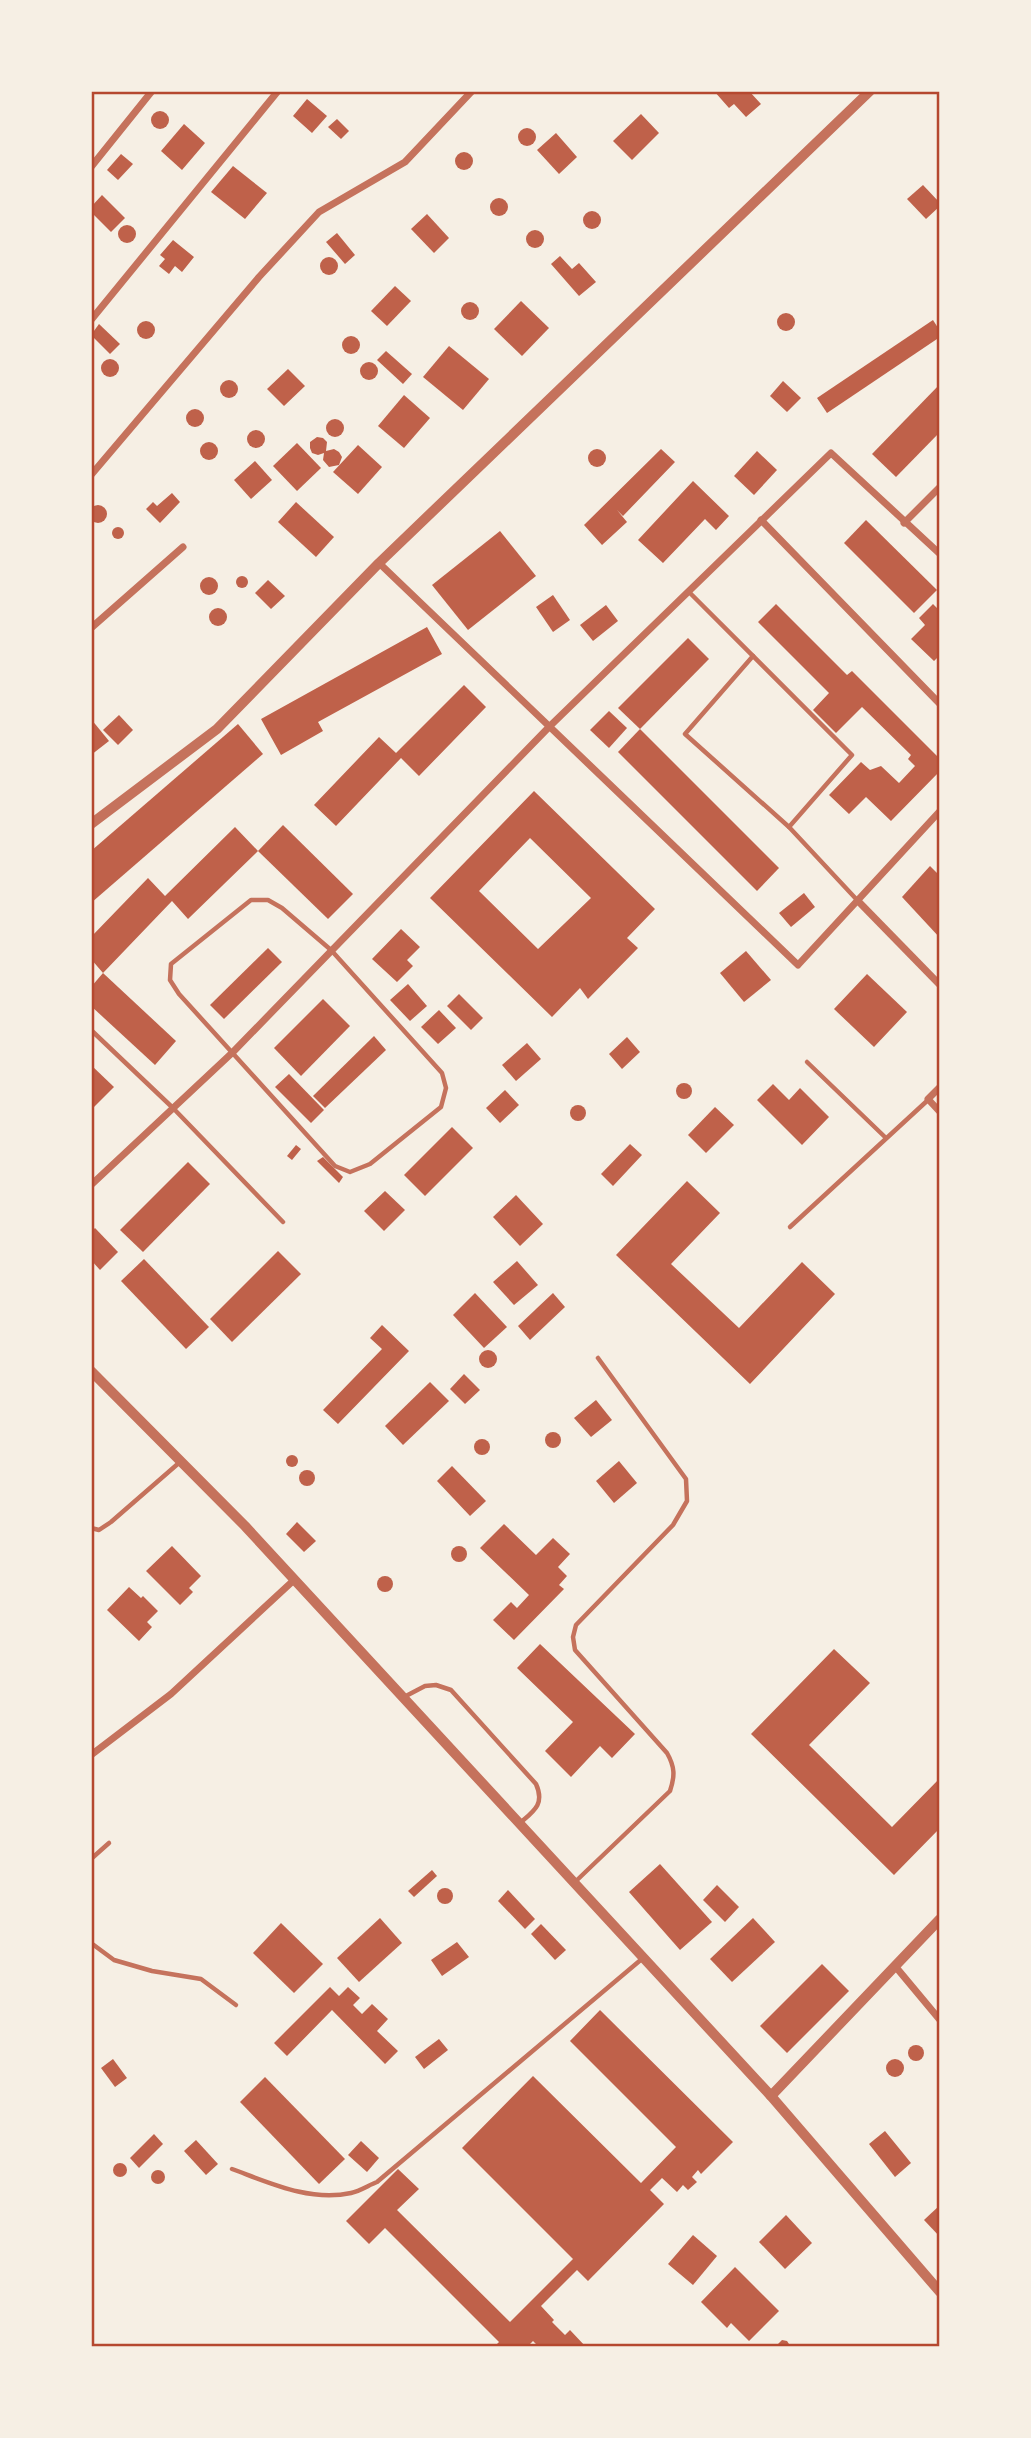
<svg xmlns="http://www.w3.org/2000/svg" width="1031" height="2438" font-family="'Source Sans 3',sans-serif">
  <rect width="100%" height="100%" fill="#f6efe4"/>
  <!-- building -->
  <g fill="#bf614a" fill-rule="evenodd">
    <polygon points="714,91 749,91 761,104 746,117 734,104 729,108"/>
    <polygon points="307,99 327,116 312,133 293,116"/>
    <circle cx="160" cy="120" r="9"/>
    <polygon points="641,114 659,133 632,160 613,141"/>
    <polygon points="337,119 349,131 341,139 328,127"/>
    <polygon points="184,124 205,143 182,170 161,151"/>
    <circle cx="527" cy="137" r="9"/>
    <polygon points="556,133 577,157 559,174 537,150"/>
    <circle cx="464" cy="161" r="9"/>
    <polygon points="121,154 133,164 118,180 107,170"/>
    <polygon points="233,166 267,193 245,219 211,192"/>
    <polygon points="923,185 940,203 940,206 926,219 907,199"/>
    <polygon points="102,195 125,218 111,232 91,212 91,207"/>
    <circle cx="499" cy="207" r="9"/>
    <circle cx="592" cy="220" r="9"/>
    <polygon points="427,214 449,238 434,253 411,229"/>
    <circle cx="127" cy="234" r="9"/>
    <circle cx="535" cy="239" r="9"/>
    <polygon points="337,233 355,255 345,264 326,242"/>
    <polygon points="173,240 194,257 182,272 175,266 169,274 159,266 165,259 160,255"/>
    <polygon points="560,256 572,269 579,263 596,282 579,296 551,264"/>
    <circle cx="329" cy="266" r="9"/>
    <polygon points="395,286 411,301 387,326 371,311"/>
    <polygon points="521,301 549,328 522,356 494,329"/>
    <circle cx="470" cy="311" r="9"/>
    <circle cx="786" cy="322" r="9"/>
    <polygon points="933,320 940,331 940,337 827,413 817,398"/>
    <circle cx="146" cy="330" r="9"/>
    <polygon points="99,324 120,344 110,354 91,335"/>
    <circle cx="351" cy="345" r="9"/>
    <polygon points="449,346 489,379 463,410 423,377"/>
    <polygon points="386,351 412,374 403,384 377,360"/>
    <circle cx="110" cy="368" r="9"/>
    <circle cx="369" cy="371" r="9"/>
    <polygon points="288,369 305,386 284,406 267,389"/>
    <circle cx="229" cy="389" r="9"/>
    <polygon points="783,381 801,398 787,412 770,396"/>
    <polygon points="940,384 940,432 896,477 872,454"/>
    <polygon points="404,395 430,418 404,448 378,426"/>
    <circle cx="195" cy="418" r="9"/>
    <circle cx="335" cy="428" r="9"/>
    <circle cx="256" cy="439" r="9"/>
    <polygon points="317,437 323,438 327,442 326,451 334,449 339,452 342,457 339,465 329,467 323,460 324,453 318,455 312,453 310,448 310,442"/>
    <circle cx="209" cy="451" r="9"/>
    <polygon points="297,443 321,468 297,491 273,466"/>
    <polygon points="358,445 382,467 358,494 333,472"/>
    <circle cx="597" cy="458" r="9"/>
    <polygon points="661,449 675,462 623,516 617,510 627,522 602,545 584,525"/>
    <polygon points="757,451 777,470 754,495 734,476"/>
    <polygon points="255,461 272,480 251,499 234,480"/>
    <polygon points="693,481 729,516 716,530 705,519 663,563 638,540"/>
    <polygon points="172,493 180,502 160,523 146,509 153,502 157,506"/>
    <polygon points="296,502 334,537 316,557 278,522"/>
    <circle cx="98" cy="514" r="9"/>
    <polygon points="866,520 937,590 914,613 844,543"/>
    <circle cx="118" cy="533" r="6"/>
    <polygon points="500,531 536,576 468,630 432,585"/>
    <circle cx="242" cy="582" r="6"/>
    <circle cx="209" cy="586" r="9"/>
    <polygon points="268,580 285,596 271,609 255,593"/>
    <polygon points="553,595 570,620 553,632 536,607"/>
    <polygon points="776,604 847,675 852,671 940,759 940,771 891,821 866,797 849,814 829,795 861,762 870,770 881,766 899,783 915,766 908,759 911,755 862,707 836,733 813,710 829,693 758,622"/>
    <polygon points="933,604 940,611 940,655 934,661 911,639 925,625 919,618"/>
    <polygon points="606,605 618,621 593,641 580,625"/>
    <circle cx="218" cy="617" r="9"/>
    <polygon points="427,627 442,654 318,722 323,731 281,755 261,719"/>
    <polygon points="688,638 709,659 640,729 618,708"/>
    <polygon points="464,685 486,707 419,776 401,758 336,826 314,805 379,737 396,753"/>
    <polygon points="609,711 627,728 609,748 590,730"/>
    <polygon points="119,715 133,730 118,745 103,730"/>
    <polygon points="91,719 109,741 91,755"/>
    <polygon points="238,724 263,754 91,903 91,851"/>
    <polygon points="640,729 779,868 757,891 618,752"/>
    <path d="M 534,791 L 655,909 L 627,938 L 638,948 L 588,999 L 580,988 L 552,1017 L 430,898 ZM 530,838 L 591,898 L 538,949 L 479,891 Z"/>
    <polygon points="283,825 353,894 328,919 258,851"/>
    <polygon points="235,827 258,851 188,919 172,901 103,973 91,959 91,937 148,878 165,896"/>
    <polygon points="930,866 940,876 940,938 902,897"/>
    <polygon points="804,893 815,907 791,927 779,913"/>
    <polygon points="401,929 420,947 407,960 413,966 397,982 372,959"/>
    <polygon points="268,948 282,962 224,1019 210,1005"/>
    <polygon points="746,951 771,980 744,1002 720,973"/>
    <polygon points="103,973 176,1041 155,1065 91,1006 91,987"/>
    <polygon points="867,974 907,1012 874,1047 834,1009"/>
    <polygon points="408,984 427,1006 410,1021 390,1000"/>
    <polygon points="459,994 483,1018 471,1030 447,1006"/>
    <polygon points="323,999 350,1026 301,1076 274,1048"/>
    <polygon points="439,1010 456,1028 438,1044 421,1027"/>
    <polygon points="374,1036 386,1050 325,1108 313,1096"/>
    <polygon points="627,1037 640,1052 622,1069 609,1054"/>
    <polygon points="527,1043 541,1059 516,1081 502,1065"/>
    <polygon points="91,1065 114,1087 91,1110"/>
    <polygon points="289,1074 324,1110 311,1123 275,1087"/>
    <circle cx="684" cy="1091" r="8"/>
    <polygon points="773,1084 789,1100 800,1088 829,1117 802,1145 757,1100"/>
    <polygon points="505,1090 519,1105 500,1123 486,1108"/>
    <circle cx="578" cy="1113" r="8"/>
    <polygon points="715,1107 734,1125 706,1153 688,1135"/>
    <polygon points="452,1127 473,1148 425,1196 404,1175"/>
    <polygon points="630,1144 642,1155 613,1186 601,1174"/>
    <polygon points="296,1145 301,1149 292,1160 287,1156"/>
    <polygon points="323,1157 343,1177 339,1183 317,1161"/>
    <polygon points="188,1162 210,1184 143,1252 120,1230"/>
    <polygon points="687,1181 720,1213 671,1264 739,1328 802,1262 835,1294 750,1384 616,1255"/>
    <polygon points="385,1191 405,1210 384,1231 364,1211"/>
    <polygon points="516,1195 543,1224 520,1246 493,1217"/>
    <polygon points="95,1228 118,1252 100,1270 91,1260 91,1232"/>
    <polygon points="278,1251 301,1274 232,1342 210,1319"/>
    <polygon points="144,1259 209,1327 186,1349 121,1281"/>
    <polygon points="517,1261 538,1285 514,1305 493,1282"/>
    <polygon points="475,1293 507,1327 484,1348 453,1315"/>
    <polygon points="553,1293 565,1307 530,1340 518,1326"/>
    <polygon points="382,1325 409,1351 338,1424 323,1410 382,1349 370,1338"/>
    <circle cx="488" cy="1359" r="9"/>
    <polygon points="464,1374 480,1390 465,1404 450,1389"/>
    <polygon points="430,1382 449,1401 403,1445 385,1426"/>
    <polygon points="596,1400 612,1420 591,1437 574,1418"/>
    <circle cx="553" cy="1440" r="8"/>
    <circle cx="482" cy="1447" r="8"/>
    <circle cx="292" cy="1461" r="6"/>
    <polygon points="619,1461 637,1483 614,1503 596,1481"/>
    <polygon points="452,1466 486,1501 470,1516 437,1481"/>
    <circle cx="307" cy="1478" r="8"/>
    <polygon points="297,1522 316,1541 304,1552 286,1534"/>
    <polygon points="504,1524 536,1555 553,1538 570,1554 558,1567 567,1576 559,1585 564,1589 514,1640 493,1620 511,1602 517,1608 529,1595 480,1548"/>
    <polygon points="172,1546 201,1576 189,1588 193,1592 180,1605 146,1571"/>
    <circle cx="459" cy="1554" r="8"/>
    <circle cx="385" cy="1584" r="8"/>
    <polygon points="129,1587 141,1598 143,1596 158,1611 147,1622 152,1627 139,1641 107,1610"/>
    <polygon points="540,1644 635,1734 612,1758 600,1746 571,1777 545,1751 573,1722 517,1668"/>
    <polygon points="834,1649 870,1683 809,1745 892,1827 940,1778 940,1828 894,1875 751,1734"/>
    <polygon points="660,1864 712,1922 680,1950 629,1892"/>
    <polygon points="432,1870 437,1876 414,1897 408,1891"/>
    <polygon points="717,1885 739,1907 725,1922 703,1900"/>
    <circle cx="445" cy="1896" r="8"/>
    <polygon points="508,1890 535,1919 525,1929 498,1901"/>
    <polygon points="380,1918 402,1943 359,1982 337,1958"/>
    <polygon points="753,1918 775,1942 732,1982 710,1959"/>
    <polygon points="281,1923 323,1964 294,1993 253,1953"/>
    <polygon points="541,1924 566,1950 555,1960 531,1934"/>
    <polygon points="457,1942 469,1957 442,1976 431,1960"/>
    <polygon points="822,1964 849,1991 787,2053 760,2026"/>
    <polygon points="330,1987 339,1996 348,1987 360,1998 353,2005 362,2014 372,2004 388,2019 377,2031 398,2051 385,2064 332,2010 287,2056 274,2043"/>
    <polygon points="600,2010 733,2142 701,2174 698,2170 692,2177 697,2182 688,2190 683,2185 677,2192 662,2178 650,2190 664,2204 588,2281 577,2270 541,2306 554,2320 552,2322 565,2335 570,2330 586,2347 539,2347 533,2341 527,2347 500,2347 497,2344 499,2342 385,2228 369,2244 346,2221 398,2169 419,2189 397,2210 510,2322 573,2259 462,2148 533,2076 641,2183 676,2147 570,2041"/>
    <polygon points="439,2039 448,2050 424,2069 415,2057"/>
    <circle cx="916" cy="2053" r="8"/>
    <circle cx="895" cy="2068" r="9"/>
    <polygon points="113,2059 127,2078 115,2087 101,2068"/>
    <polygon points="265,2077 345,2159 319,2184 240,2102"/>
    <polygon points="885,2131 911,2163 895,2177 869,2144"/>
    <polygon points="154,2134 163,2144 139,2168 130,2158"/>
    <polygon points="196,2140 218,2164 206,2175 184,2151"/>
    <polygon points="361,2141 379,2158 367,2172 348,2155"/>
    <circle cx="120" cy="2170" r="7"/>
    <circle cx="158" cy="2177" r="7"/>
    <polygon points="940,2205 940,2237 924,2220"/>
    <polygon points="786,2215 812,2243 785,2269 759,2242"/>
    <polygon points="693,2235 717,2256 693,2285 668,2264"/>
    <polygon points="735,2267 779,2311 749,2341 731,2323 727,2328 701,2302"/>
    <polygon points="782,2340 787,2341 791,2347 775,2347"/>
  </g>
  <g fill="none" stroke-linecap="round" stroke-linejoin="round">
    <!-- service -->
    <g stroke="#c5725c" stroke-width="4.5">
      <polyline points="689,592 852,755 789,827 858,901"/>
      <polyline points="753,656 685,734 789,827"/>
      <polygon points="251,900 268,900 282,908 331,950 442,1073 446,1088 441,1107 370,1164 350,1172 335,1166 179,994 170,980 171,964"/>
      <polyline points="91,1030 173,1108 283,1222"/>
      <polyline points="807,1062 886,1138"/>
      <polyline points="790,1227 928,1100"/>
      <polyline points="91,1528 99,1530 111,1522 180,1462"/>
      <path d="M 404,1697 L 425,1686 L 436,1685 L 451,1690 L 536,1784 C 545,1804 534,1811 520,1823"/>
      <polyline points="91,1859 109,1843"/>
      <path d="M 575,1882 L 670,1791 C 675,1776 675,1767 667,1753 L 575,1650 L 573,1637 L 576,1625 L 673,1525 L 687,1501 L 686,1479 L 598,1358"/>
      <polyline points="91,1943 114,1960 152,1971 201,1979 236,2005"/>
      <path d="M 232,2169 C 270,2183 310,2202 351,2193 C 360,2191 369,2185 377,2182 L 643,1958"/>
    </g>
    <!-- minor -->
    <g stroke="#c5725c" stroke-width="7">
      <polyline points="91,167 152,91"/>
      <polyline points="91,320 278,91"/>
      <polyline points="91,475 259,277 319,212 405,162 472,91"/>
      <polyline points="761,520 940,704"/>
      <polyline points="904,523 940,487"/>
      <polyline points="379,563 798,965 940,811"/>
      <polyline points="91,628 183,547"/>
      <polyline points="858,901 940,985"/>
      <polyline points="940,1087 928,1099 940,1112"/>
      <polyline points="91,1185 233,1052 550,726 831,453 940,554"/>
      <polyline points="91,1755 171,1694 294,1580"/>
      <polyline points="895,1966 940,2020"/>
    </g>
    <!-- tertiary -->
    <g stroke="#c5725c" stroke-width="10">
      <polyline points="91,824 217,729 379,563 870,91"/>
      <polyline points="91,1371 245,1526 771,2096 940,2292"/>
      <polyline points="771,2096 940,1919"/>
    </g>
  </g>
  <!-- border -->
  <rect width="1031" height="2438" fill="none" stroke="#f6efe4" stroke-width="186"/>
  <rect x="93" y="93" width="845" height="2252" fill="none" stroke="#b5482f" stroke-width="2.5"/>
</svg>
